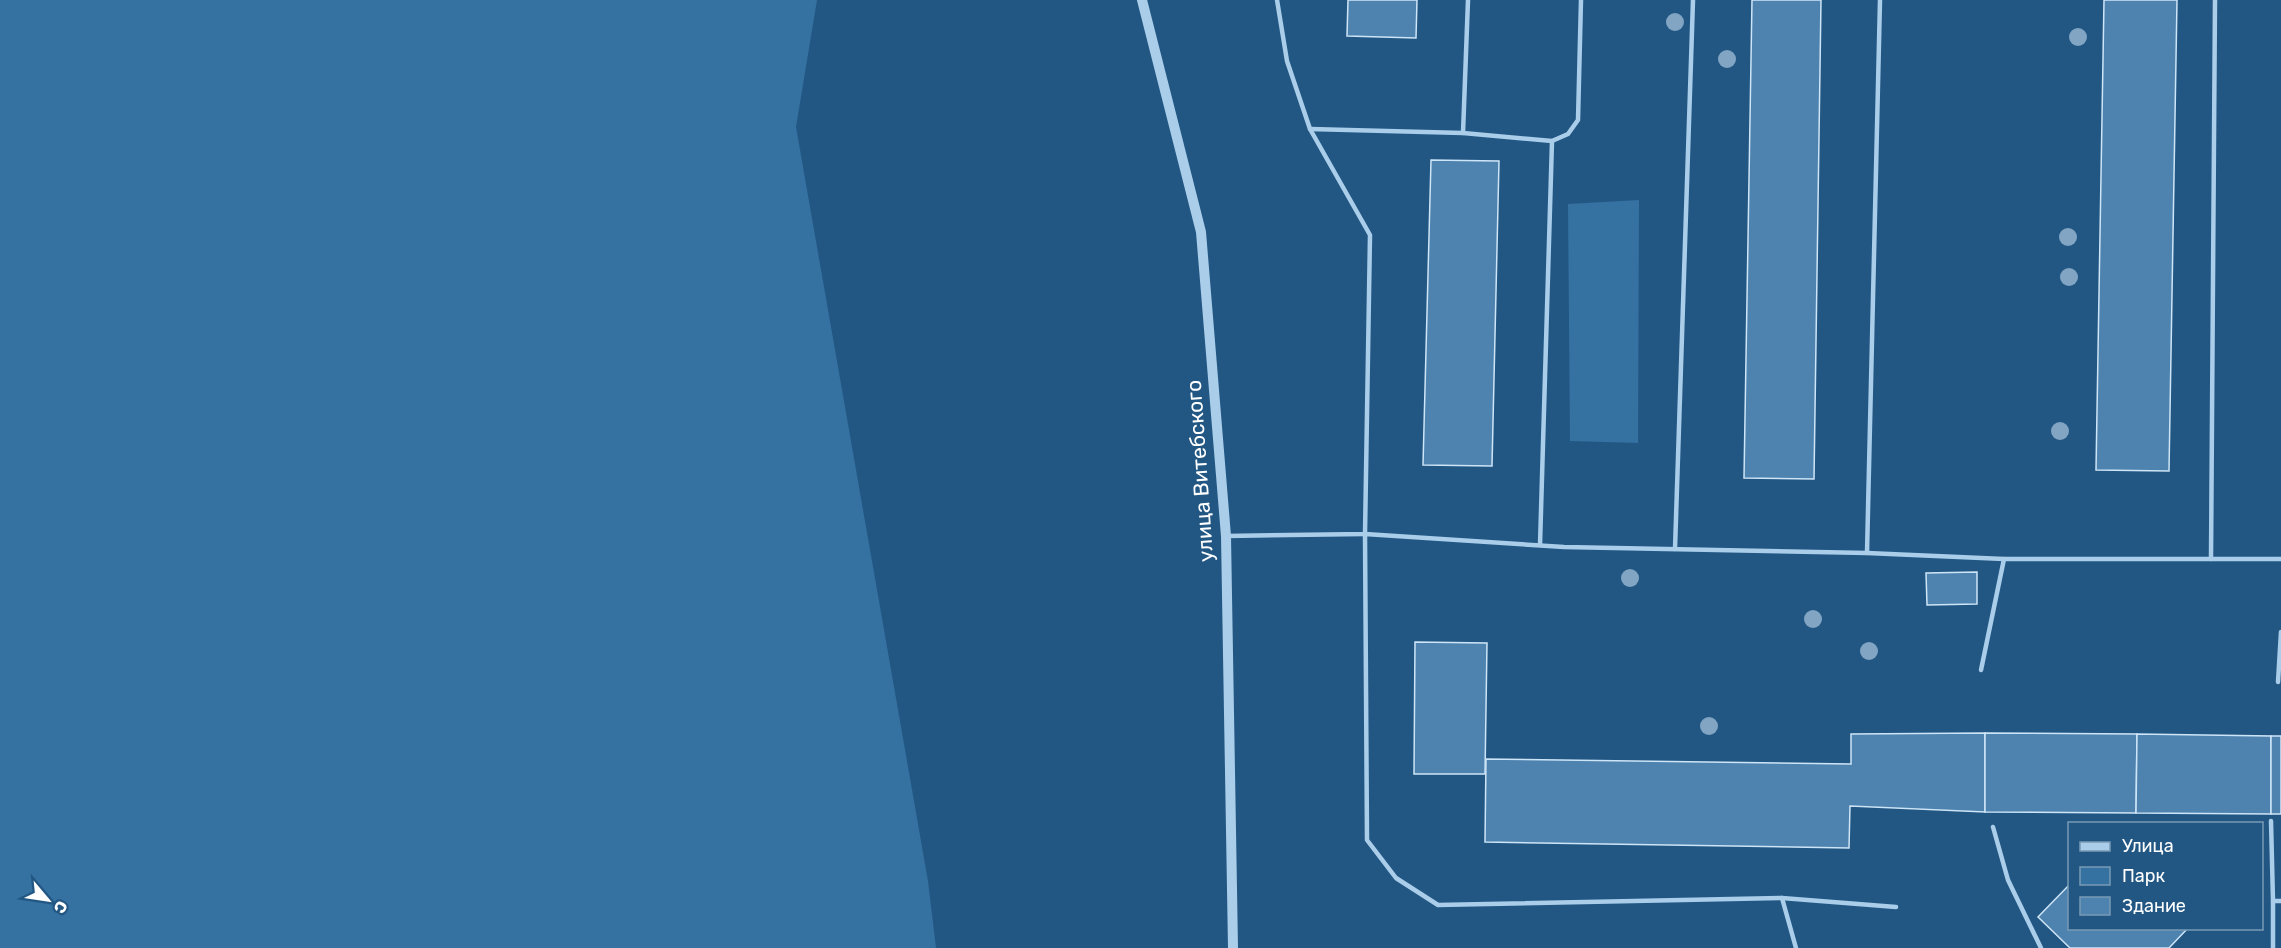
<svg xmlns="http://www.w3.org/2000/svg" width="2281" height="948" font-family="Rubik,sans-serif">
  <rect width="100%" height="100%" fill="#225784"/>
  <!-- green -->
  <g fill="#3571a1">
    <polygon points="0,0 817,0 796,127 928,881 936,948 0,948"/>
    <polygon points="1639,200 1638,443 1570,441 1568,204"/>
  </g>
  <!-- building -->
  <g fill="#4e83af" stroke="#cee5f7" stroke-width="1.5">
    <polygon points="1348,0 1417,0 1416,38 1347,36"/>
    <polygon points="1752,0 1821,0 1814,479 1744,478"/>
    <polygon points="2104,0 2177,0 2169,471 2096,470"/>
    <polygon points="1431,160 1499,161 1492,466 1423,465"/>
    <polygon points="1977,572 1977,604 1927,605 1926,573"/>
    <polygon points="1415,642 1487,643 1485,774 1414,774"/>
    <polygon points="1985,733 1985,812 1850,806 1849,848 1485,842 1486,759 1851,764 1851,734"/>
    <polygon points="1985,733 2137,734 2136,813 1985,812"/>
    <polygon points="2137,734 2271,736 2271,814 2136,813"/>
    <rect x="2271" y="736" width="10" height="78"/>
    <polygon points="2070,884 2070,928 2188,928 2169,948 2070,948 2038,917"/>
  </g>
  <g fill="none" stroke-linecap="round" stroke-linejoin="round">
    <!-- service -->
    <g stroke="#aacde9" stroke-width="4.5">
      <polyline points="1468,0 1463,133 1552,141 1568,134 1578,120 1581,0"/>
      <polyline points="1310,129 1463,133"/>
      <polyline points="1226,536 1365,534 1370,235 1310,129 1287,61 1277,0"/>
      <polyline points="1540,545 1552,141"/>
      <polyline points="1675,549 1693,0"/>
      <polyline points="1867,553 1880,0"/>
      <polyline points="2211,559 2215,0"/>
      <polyline points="1981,670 2004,559"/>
      <polyline points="2278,682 2281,632"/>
      <polyline points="2271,821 2273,901"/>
      <polyline points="1993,827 2008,880 2041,948"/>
      <polyline points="1782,898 1796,948"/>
      <polyline points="1896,907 1782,898 1438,905 1396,878 1367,840 1365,534 1564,547 1867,553 2004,559 2281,559"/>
      <polyline points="2273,948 2273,901 2281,901"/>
    </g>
    <!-- tertiary -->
    <polyline stroke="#aacde9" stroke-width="10" points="1142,0 1201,232 1226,536 1233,948"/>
  </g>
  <!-- trees -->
  <g fill="#81a5c3">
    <circle cx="1675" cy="22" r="9"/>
    <circle cx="2078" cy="37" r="9"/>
    <circle cx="1727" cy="59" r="9"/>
    <circle cx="2068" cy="237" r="9"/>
    <circle cx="2069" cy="277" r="9"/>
    <circle cx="2060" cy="431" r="9"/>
    <circle cx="1630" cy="578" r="9"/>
    <circle cx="1813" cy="619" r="9"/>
    <circle cx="1869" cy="651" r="9"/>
    <circle cx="1709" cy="726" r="9"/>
  </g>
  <g text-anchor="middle" stroke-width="6" stroke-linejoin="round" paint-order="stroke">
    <!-- street labels -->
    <g font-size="21" fill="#fff" stroke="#225784">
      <text transform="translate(1200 471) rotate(-94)" y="7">улица Витебского</text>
    </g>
  </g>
  <!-- legend -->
  <rect x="2068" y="822" width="195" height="108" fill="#225784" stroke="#7a9ab5" stroke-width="1.5"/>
  <rect x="2080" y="842" width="30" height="9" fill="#aacde9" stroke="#7a9ab5" stroke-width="1.5"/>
  <text x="2122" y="852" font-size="18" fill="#ffffff">Улица</text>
  <rect x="2080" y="867" width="30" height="18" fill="#3571a1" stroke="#7a9ab5" stroke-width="1.5"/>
  <text x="2122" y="882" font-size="18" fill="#ffffff">Парк</text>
  <rect x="2080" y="897" width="30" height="18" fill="#4e83af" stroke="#7a9ab5" stroke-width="1.5"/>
  <text x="2122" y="912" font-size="18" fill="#ffffff">Здание</text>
  <!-- north arrow -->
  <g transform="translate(48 900) rotate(119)" stroke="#225784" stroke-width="4.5" paint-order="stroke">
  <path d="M0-4.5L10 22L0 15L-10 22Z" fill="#ffffff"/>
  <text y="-9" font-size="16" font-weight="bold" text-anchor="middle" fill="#ffffff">С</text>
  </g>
</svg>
